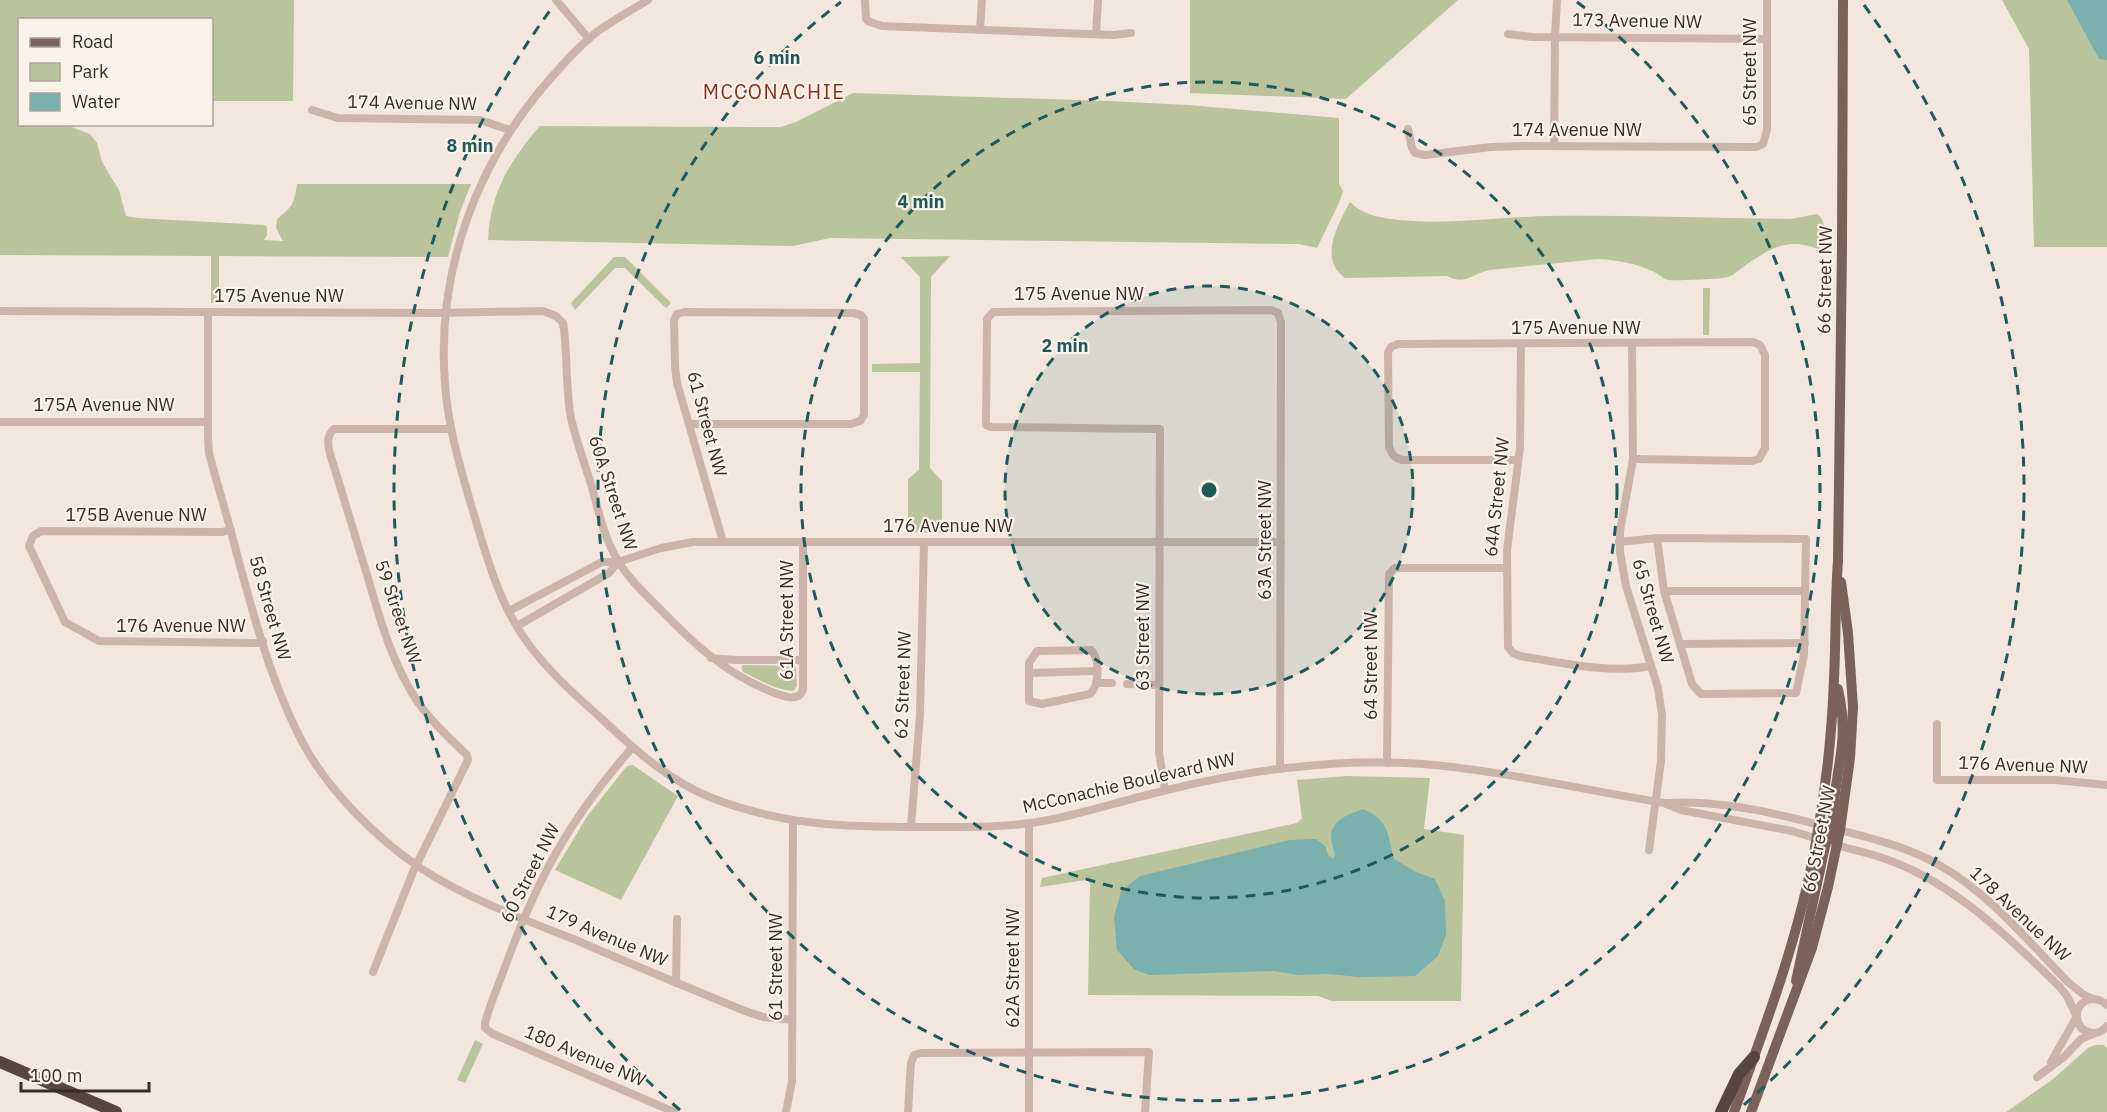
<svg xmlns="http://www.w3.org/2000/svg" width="2107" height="1112" font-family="'IBM Plex Sans',sans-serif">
  <rect width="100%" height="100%" fill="#f3e7dd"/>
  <!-- green -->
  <g fill="#b9c39c">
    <path d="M 0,0 L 294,0 L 293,101 L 212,101 L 212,20 L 20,20 L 20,124 L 66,125 L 90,134 L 97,143 L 102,162 L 119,190 L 126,216 L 137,218 L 265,225 L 267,227 L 267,235 L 264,240 L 283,241 L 276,228 L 277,219 C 293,206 294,204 297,184 L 471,184 L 460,212 L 448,257 L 219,256 L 219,303 L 211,303 L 211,256 L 0,255 Z"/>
    <polygon points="1190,0 1458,0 1346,99 1190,93"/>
    <polygon points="2002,0 2107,0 2107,247 2034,247 2029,49"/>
    <path d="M 853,93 L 1109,101 L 1188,105 L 1339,118 L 1339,184 L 1343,191 L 1339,203 L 1317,248 L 1299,244 L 830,238 L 793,246 L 488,240 C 490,193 510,160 540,126 L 781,127 L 796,122 Z"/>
    <path d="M 1350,202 C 1361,213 1376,217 1391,219 C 1442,226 1496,217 1547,216 C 1628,215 1709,218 1790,219 L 1817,214 C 1828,221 1824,239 1824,251 C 1790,237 1776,245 1747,264 C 1741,268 1735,275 1728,277 C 1724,279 1672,281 1668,280 C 1663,279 1658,273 1652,271 C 1635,263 1617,260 1598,259 L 1490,270 C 1473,273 1465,286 1447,276 L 1345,278 C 1318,259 1338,224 1350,202 Z"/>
    <polygon points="950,256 931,277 930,468 942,481 942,533 908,532 908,479 919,470 920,372 872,372 872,364 920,363 920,277 901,257"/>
    <polygon points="614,257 625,257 671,303 666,308 625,268 615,268 575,310 571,303"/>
    <polygon points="1703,288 1710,288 1709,335 1703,335"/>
    <path d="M 743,665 L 796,666 L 797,686 L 793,691 C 776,690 759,680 743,672 L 741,667 Z"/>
    <polygon points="633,765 678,796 621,900 555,870 588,815 627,766"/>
    <polygon points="1347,776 1430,778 1424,829 1464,835 1461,1001 1332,1001 1318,996 1088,995 1090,883 1086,880 1040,887 1042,878 1297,823 1302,818 1297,780"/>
    <polygon points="475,1040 483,1044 465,1083 457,1080"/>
    <polygon points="2095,1045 2103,1045 2107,1048 2107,1112 2006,1112 2052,1080 2088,1048"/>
  </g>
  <!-- water -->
  <g fill="#7ab1af">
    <polygon points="2067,0 2107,0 2107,60 2099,59"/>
    <path d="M 1363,809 C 1390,821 1387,833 1394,859 L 1416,872 L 1435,879 L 1445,901 L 1446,935 L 1438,956 L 1415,976 L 1360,977 L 1327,974 L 1298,975 L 1273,971 L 1149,975 L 1134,969 L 1117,950 L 1114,917 L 1121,891 L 1140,876 L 1290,840 L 1316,839 L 1325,846 L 1328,855 L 1333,859 L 1335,855 C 1334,850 1331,842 1331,836 C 1332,819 1350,814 1363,809 Z"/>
  </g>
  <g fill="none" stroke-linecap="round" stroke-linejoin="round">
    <!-- minor -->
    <g stroke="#ccb5a8" stroke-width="8">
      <polyline points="556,0 589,39"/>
      <path d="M 648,0 C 631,10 614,20 598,31 C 580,45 565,62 550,79 C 476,163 436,272 445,384 C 448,427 460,467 472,508 C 486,554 498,602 527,642 C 548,671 576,696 602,719 C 635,750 669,781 712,798 C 785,826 847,827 923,827 C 965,827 1008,828 1049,820 C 1088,812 1125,800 1163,791 C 1207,780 1252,771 1297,767 C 1339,762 1382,761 1424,764 C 1504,771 1584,790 1664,803 L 1681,810 L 1792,831 L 1821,840"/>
      <polyline points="865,0 866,19 870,22 882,26 1113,35 1131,33"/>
      <polyline points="980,30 982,0"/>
      <polyline points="1096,34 1098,0"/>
      <polyline points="1508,34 1532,37 1767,39"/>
      <polyline points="312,110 338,118 480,120 510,130"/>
      <polyline points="1408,129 1412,148 1415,153 1425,155 1491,147 1522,146 1757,147 1763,144 1767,130 1767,0"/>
      <polyline points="1554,146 1555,37 1557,0"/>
      <path d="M 0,311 L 435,313 L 543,311 L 556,316 L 563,323 C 568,354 565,386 571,418 C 576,440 584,462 591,484 C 598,509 604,538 618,561 C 629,579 645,594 660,609 C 695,645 725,673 772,692 C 782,696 800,703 803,689 L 803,542"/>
      <path d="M 208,312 L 208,437 L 209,453 L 216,479 C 243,568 260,663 304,745 C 329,791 378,840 422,869 C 466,898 528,921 578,941 C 633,965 689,988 745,1011 L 763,1017 L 792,1020"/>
      <polyline points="1632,344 1633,459 1620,531 1620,552 1626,586 1658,688 1662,715 1661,761 1649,850"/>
      <path d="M 1521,345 L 1520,448 L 1507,550 L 1508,647 L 1513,653 L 1520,656 C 1564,663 1607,674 1651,666"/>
      <polyline points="0,422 208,422"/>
      <polyline points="689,424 851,424 860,421 864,415 864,319 861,315 853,313 684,312 677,314 674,320 675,366 677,383 723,542"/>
      <path d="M 1518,460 L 1402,460 C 1394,458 1392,455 1389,446 L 1388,352 L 1391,347 L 1398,344 L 1753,342 L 1760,345 L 1765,355 L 1765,448 L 1759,459 L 1752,461 L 1633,459"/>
      <polyline points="231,530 222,532 41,531 33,536 29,546 65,622 99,641 258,643 263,641"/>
      <polyline points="1619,542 1657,538 1806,539 1804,655 1796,693 1701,694 1692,684 1664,591 1657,538"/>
      <polyline points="1664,591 1805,591"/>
      <polyline points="509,611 602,562 618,562 661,548 693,542 1281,542"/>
      <polyline points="517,626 609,573 618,562"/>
      <polyline points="1680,644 1805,643"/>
      <path d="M 1091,650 C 1100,659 1100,685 1090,694 L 1042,704 L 1029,701 L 1029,663 L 1037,651 Z"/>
      <polyline points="711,658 735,660 803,660"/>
      <polyline points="1029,673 1096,671"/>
      <polyline points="1096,683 1112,683"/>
      <polyline points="1127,684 1159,685"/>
      <polyline points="1937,724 1937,780 2056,780 2107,785"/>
      <path d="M 632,748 C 570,818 537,879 505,967 C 498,986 490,1004 485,1023 L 485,1028 L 493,1034 L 674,1112"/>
      <polyline points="1387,763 1389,574 1395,568 1506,568"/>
      <polyline points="1165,790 1159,752 1160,429 991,427 986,425 987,319 993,312 1271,310 1278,313 1281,322 1281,370 1280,769"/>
      <path d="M 1667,803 C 1715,800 1777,813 1823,826"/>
      <polyline points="1029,823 1029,1112"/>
      <polyline points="911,827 920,714 924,543"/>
      <path d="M 1836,829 C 1871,838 1908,847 1939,865 C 1989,893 2028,941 2068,982 L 2084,995 L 2093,999"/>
      <path d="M 1833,844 C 1852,850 1872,853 1891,861 C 1956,885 2009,938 2059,986 L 2067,996 L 2076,1015"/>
      <path d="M 373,972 L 413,872 L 468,760 L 467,755 C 449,738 431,721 417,701 C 392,663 380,620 368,578 C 355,536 343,495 330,454 C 328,445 326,436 334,429 L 451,429"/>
      <polyline points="676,983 677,919"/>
      <path d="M 2107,1005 C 2089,989 2068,1008 2081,1028 C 2090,1035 2099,1035 2107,1026"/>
      <polyline points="2051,1062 2076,1018"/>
      <polyline points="2037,1077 2064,1057 2081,1039 2093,1034"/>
      <polyline points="786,1112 792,1081 793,821"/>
      <polyline points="908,1112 911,1063 914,1055 921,1053 1149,1052 1145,1112"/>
    </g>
    <!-- major -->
    <g stroke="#7a6259" stroke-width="10">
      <path d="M 1837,845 C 1826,823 1840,770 1842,744 C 1844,725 1842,707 1838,689"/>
      <polyline points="1796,981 1826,842 1825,834 1819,824"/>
      <path d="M 1734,1112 C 1766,1024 1800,934 1816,842 C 1826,789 1832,733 1834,679 C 1836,640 1835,600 1838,561 L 1842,247 L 1843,0"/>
      <polyline points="1751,1112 1812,948 1828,887 1840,830 1850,758 1853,707 1848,633 1841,582"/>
    </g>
    <!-- highway -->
    <g stroke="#59453f" stroke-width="12">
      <polyline points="0,1062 116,1112"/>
      <polyline points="1721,1112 1739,1074 1754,1057"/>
    </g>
  </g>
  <!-- distance rings -->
  <circle cx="1209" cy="490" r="204" fill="#1c5b5a" fill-opacity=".12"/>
  <g fill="none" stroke="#1c5b5a" stroke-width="3" stroke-dasharray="10 8">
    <circle cx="1209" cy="490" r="204"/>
    <circle cx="1209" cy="490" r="408"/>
    <path d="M1577 2A611 611 0 1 1 841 2"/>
    <path d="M680 1110A815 815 0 0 1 554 5M1864 5A815 815 0 0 1 1738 1110"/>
  </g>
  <g text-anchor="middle" stroke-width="4.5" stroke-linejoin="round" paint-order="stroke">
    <!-- street labels -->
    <g font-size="18" fill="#382c28" stroke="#faf1e9">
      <text transform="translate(1637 21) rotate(1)" y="6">173 Avenue NW</text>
      <text transform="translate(1750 72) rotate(-90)" y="6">65 Street NW</text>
      <text transform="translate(412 103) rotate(1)" y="6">174 Avenue NW</text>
      <text x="1577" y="136">174 Avenue NW</text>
      <text transform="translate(1825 280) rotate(-89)" y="6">66 Street NW</text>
      <text x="1079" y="300">175 Avenue NW</text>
      <text x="279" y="302">175 Avenue NW</text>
      <text x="1576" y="334">175 Avenue NW</text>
      <text x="104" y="411">175A Avenue NW</text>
      <text transform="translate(707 424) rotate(75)" y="6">61 Street NW</text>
      <text transform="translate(613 493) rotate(72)" y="6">60A Street NW</text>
      <text transform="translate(1497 497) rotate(-84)" y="6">64A Street NW</text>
      <text x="136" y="521">175B Avenue NW</text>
      <text x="948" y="532">176 Avenue NW</text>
      <text transform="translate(1265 540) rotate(-90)" y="6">63A Street NW</text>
      <text transform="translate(270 608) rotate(74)" y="6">58 Street NW</text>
      <text transform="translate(1653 611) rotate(74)" y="6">65 Street NW</text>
      <text transform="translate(398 612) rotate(71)" y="6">59 Street NW</text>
      <text transform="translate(787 620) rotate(-90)" y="6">61A Street NW</text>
      <text x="181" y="632">176 Avenue NW</text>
      <text transform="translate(1143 637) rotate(-90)" y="6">63 Street NW</text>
      <text transform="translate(1371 666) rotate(-90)" y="6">64 Street NW</text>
      <text transform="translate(903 685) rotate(-88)" y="6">62 Street NW</text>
      <text transform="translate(2023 765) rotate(2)" y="6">176 Avenue NW</text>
      <text transform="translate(1129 783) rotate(-13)" y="6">McConachie Boulevard NW</text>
      <text transform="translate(1819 839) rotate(-79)" y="6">66 Street NW</text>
      <text transform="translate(530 873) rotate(-63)" y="6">60 Street NW</text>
      <text transform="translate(2020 914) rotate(43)" y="6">178 Avenue NW</text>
      <text transform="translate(607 936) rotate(23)" y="6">179 Avenue NW</text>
      <text transform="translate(776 967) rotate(-90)" y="6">61 Street NW</text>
      <text transform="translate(1013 968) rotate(-90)" y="6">62A Street NW</text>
      <text transform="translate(585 1056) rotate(23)" y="6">180 Avenue NW</text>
    </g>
    <!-- neighbourhood labels -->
    <g font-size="20" letter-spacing="1.5" fill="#8a301f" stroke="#faf1e9">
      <text x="774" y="99">MCCONACHIE</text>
    </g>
  </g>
  <circle cx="1209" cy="490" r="9" fill="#1c5b5a" stroke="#faf1e9" stroke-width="3"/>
  <g font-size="18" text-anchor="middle" font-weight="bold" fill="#1c5b5a" stroke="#faf1e9" stroke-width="4.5" stroke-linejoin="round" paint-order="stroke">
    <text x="777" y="64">6 min</text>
    <text x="470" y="152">8 min</text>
    <text x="921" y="208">4 min</text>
    <text x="1065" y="352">2 min</text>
  </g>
  <!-- legend -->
  <rect x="18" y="18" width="195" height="108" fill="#faf1e9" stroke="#aca29c" stroke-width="1.5"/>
  <rect x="30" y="38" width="30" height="9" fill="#7a6259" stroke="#aca29c" stroke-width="1.5"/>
  <text x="72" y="48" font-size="18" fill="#382c28">Road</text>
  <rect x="30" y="63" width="30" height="18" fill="#b9c39c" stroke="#aca29c" stroke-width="1.5"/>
  <text x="72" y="78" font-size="18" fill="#382c28">Park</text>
  <rect x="30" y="93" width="30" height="18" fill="#7ab1af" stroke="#aca29c" stroke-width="1.5"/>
  <text x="72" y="108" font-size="18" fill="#382c28">Water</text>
  <!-- scale -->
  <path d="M21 1082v9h128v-9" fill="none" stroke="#382c28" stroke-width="3"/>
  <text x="30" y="1082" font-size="18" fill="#382c28" stroke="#faf1e9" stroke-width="4.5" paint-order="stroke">100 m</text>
</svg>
